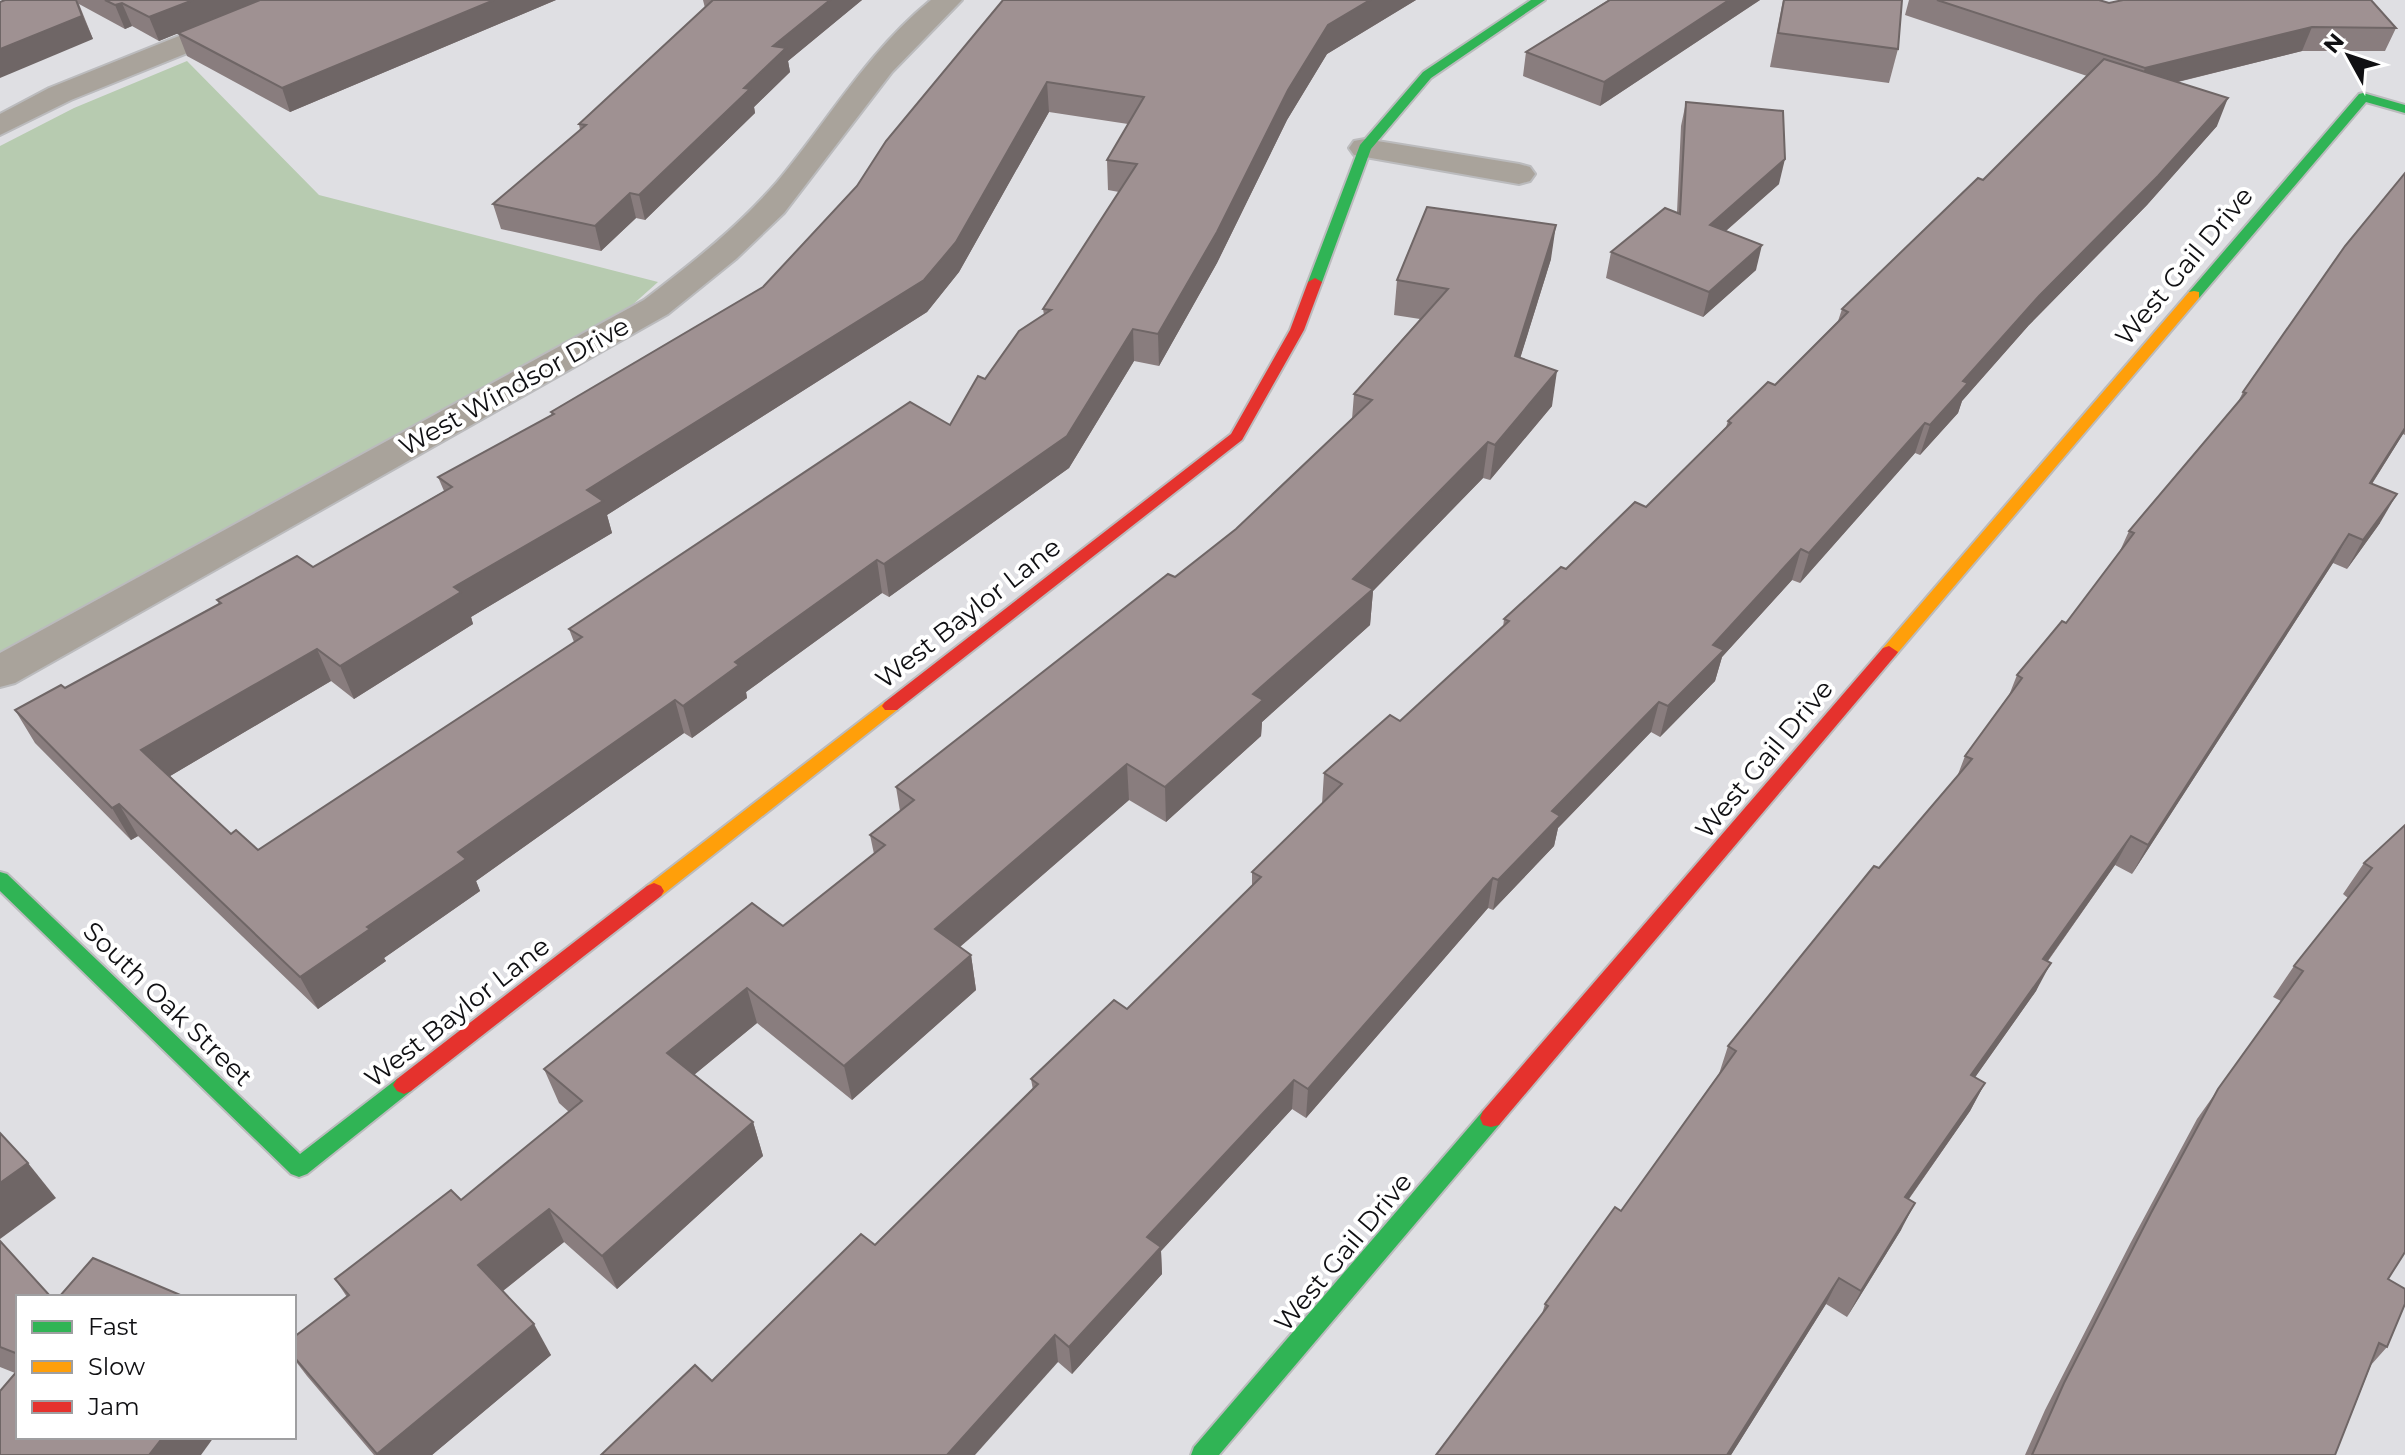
<svg xmlns="http://www.w3.org/2000/svg" width="2405" height="1455" font-family="Montserrat,sans-serif">
  <rect width="100%" height="100%" fill="#dfdfe3"/>
  <!-- green -->
  <polygon fill="#b7cbb0" points="187,61 319,195 658,282 630,307 0,655 0,146 74,108"/>
  <g fill="none" stroke-linecap="round" stroke-linejoin="round">
    <defs>
      <g id="street">
        <polygon points="269,0 308,0 304,6 71,100 0,135 0,114 49,88"/>
        <path d="M 931,0 L 962,0 L 892,72 L 784,213 L 736,259 L 668,314 L 15,683 L 0,687 L 0,653 L 644,300 C 691,264 738,227 777,182 C 828,121 868,51 931,0 Z"/>
        <polygon points="1365,139 1519,164 1530,167 1535,174 1530,181 1519,184 1354,155 1349,148 1354,141"/>
      </g>
      <g id="fast">
        <polygon points="1531,0 1545,0 1431,78 1371,149 1322,282 1315,286 1310,285 1308,282 1360,145 1423,72"/>
        <polygon points="2363,93 2405,105 2405,113 2366,102 2199,298 2189,298 2189,292 2359,94"/>
        <polygon points="0,872 7,874 300,1154 397,1079 404,1076 411,1079 415,1085 411,1091 307,1174 299,1177 291,1174 0,891"/>
        <polygon points="1491,1109 1499,1111 1502,1118 1499,1125 1219,1455 1191,1455 1194,1447 1483,1111"/>
      </g>
      <g id="slow">
        <polygon points="2194,291 2199,292 2199,298 1895,656 1883,656 1880,652 1883,648 2189,292"/>
        <polygon points="891,700 897,702 900,706 897,710 661,896 647,896 644,891 647,886 885,702"/>
      </g>
      <g id="jam">
        <polygon points="1315,278 1322,282 1304,330 1242,440 897,710 885,710 882,706 885,702 1231,434 1290,330 1308,282"/>
        <polygon points="1889,646 1898,652 1895,656 1499,1125 1491,1127 1483,1125 1480,1118 1483,1111 1883,648"/>
        <polygon points="654,883 661,886 664,891 661,896 411,1091 404,1094 397,1091 393,1085 397,1079 647,886"/>
      </g>
    </defs>
    <!-- street casing -->
    <use href="#street" stroke="#bbbbbd" stroke-width="4"/>
    <!-- fast casing -->
    <use href="#fast" stroke="#bbbbbd" stroke-width="4"/>
    <!-- slow casing -->
    <use href="#slow" stroke="#bbbbbd" stroke-width="4"/>
    <!-- jam casing -->
    <use href="#jam" stroke="#bbbbbd" stroke-width="4"/>
    <!-- street -->
    <use href="#street" fill="#a9a39b" fill-rule="evenodd"/>
    <!-- fast -->
    <use href="#fast" fill="#30b455" fill-rule="evenodd"/>
    <!-- slow -->
    <use href="#slow" fill="#ff9f0a" fill-rule="evenodd"/>
    <!-- jam -->
    <use href="#jam" fill="#e5322d" fill-rule="evenodd"/>
  </g>
  <!-- wall -->
  <g fill="#897d7e" fill-rule="evenodd">
    <polygon points="5,0 556,0 290,112 187,56 178,33 159,41 132,26 125,29 79,4 93,39"/>
    <polygon points="703,0 862,0 788,61 790,72 754,107 755,113 645,220 636,218 601,251 501,229 493,204 580,130 579,124 705,8"/>
    <path d="M 1003,0 L 1416,0 L 1327,54 L 1287,120 L 1217,263 L 1159,366 L 1134,361 L 1069,468 L 889,597 L 882,593 L 746,692 L 747,698 L 692,738 L 684,733 L 476,881 L 480,891 L 384,958 L 386,961 L 318,1009 L 138,836 L 131,840 L 35,743 L 15,710 L 65,688 L 219,604 L 217,600 L 313,567 L 444,491 L 438,477 L 552,416 L 551,412 L 763,287 L 857,186 ZM 1049,112 L 1128,124 L 1107,160 L 1108,190 L 1119,192 L 1043,309 L 1044,315 L 985,379 L 950,425 L 569,629 L 574,642 L 258,850 L 231,834 L 170,776 L 331,681 L 354,699 L 473,624 L 471,617 L 612,533 L 607,515 L 927,312 L 959,272 Z"/>
    <polygon points="1608,0 1760,0 1600,106 1523,76 1526,52"/>
    <polygon points="1783,0 1902,0 1898,49 1889,83 1770,67"/>
    <polygon points="1909,0 2099,0 2109,3 2396,28 2385,51 2302,51 2178,82 2217,126 2147,205 2029,325 1962,401 1958,413 1920,455 1915,453 1800,583 1792,580 1722,657 1715,681 1660,737 1651,732 1558,828 1554,846 1493,910 1488,908 1306,1118 1292,1109 1161,1251 1162,1274 1072,1374 1058,1362 712,1381 875,1245 1033,1090 1031,1079 1127,1009 1252,886 1252,872 1322,804 1324,773 1400,721 1503,628 1504,619 1646,507 1726,427 1728,421 1775,385 1838,321 1842,309 1983,180 2087,76 1905,15"/>
    <polygon points="1686,102 1779,184 1726,231 1756,270 1703,317 1606,278 1611,252 1677,212 1681,126"/>
    <polygon points="2405,173 2405,435 2403,434 2372,484 2380,523 2347,569 2333,563 2132,874 2115,865 2048,961 2036,991 1975,1077 1985,1083 1970,1111 1909,1199 1901,1230 1847,1317 1826,1304 1731,1455 1436,1455 1542,1314 1545,1304 1621,1211 1719,1074 1728,1046 1957,777 1965,756 2008,698 2017,675 2066,623 2119,553 2129,531 2238,402 2243,392"/>
    <polygon points="1551,259 1520,358 1552,406 1490,480 1483,478 1373,591 1370,625 1262,722 1261,736 1166,822 1129,800 960,947 971,955 976,990 852,1100 757,1023 694,1075 753,1122 763,1156 617,1289 564,1242 503,1291 551,1355 432,1455 374,1455 307,1376 294,1359 294,1337 347,1297 335,1279 461,1200 569,1112 559,1103 544,1069 783,926 874,854 870,835 900,811 896,787 1175,577 1236,529 1352,419 1354,394 1420,319 1394,315 1397,280"/>
    <polygon points="2405,825 2388,1279 2387,1347 2371,1365 2335,1455 2025,1455 2045,1410 2131,1242 2197,1119 2281,1001 2273,997 2294,966 2348,898 2343,894 2364,863"/>
    <polygon points="0,1241 18,1297 18,1437 15,1373 0,1367"/>
  </g>
  <!-- shaded-wall -->
  <g fill="#6f6666">
    <polygon points="76,0 93,39 0,78 0,49"/>
    <polygon points="193,0 261,0 159,41 149,17"/>
    <polygon points="494,0 556,0 290,112 282,88"/>
    <polygon points="830,0 862,0 788,61 790,72 754,107 755,113 645,220 639,195 744,88 773,46"/>
    <polygon points="1370,0 1416,0 1327,54 1287,120 1217,263 1159,366 1158,334 1288,90 1328,25"/>
    <polygon points="1729,0 1760,0 1600,106 1604,82"/>
    <polygon points="122,3 132,26 125,29 115,5"/>
    <polygon points="2312,27 2302,51 2136,92 2145,68"/>
    <polygon points="1047,82 1049,112 959,272 927,312 607,515 612,533 471,617 473,624 354,699 340,666 454,587 587,490"/>
    <polygon points="2228,98 2217,126 2147,205 2029,325 1962,401 1958,413 1920,455 1930,425 1963,381 2039,296"/>
    <polygon points="1785,159 1779,184 1704,250 1710,225"/>
    <polygon points="630,193 636,218 601,251 595,226"/>
    <polygon points="1556,225 1551,259 1510,391 1515,356"/>
    <polygon points="1762,245 1756,270 1703,317 1709,292"/>
    <polygon points="1133,329 1134,361 1069,468 889,597 884,564"/>
    <polygon points="1557,371 1552,406 1490,480 1495,445"/>
    <polygon points="1925,423 1915,453 1800,583 1809,553"/>
    <polygon points="2405,428 2405,431 2354,512 2370,483"/>
    <polygon points="1488,442 1483,478 1373,591 1370,625 1262,722 1261,736 1166,822 1165,787 1253,694 1353,579"/>
    <polygon points="2397,494 2380,523 2347,569 2363,540"/>
    <polygon points="2349,534 2333,563 2132,874 2148,845"/>
    <polygon points="1801,549 1792,580 1722,657 1715,681 1660,737 1668,706 1713,645"/>
    <polygon points="877,560 882,593 746,692 747,698 692,738 683,706 735,662"/>
    <polygon points="317,649 331,681 160,782 141,750"/>
    <polygon points="675,700 684,733 476,881 480,891 384,958 386,961 318,1009 300,977 367,927 458,852"/>
    <polygon points="1659,702 1651,732 1558,828 1554,846 1493,910 1498,880 1552,811"/>
    <polygon points="1127,764 1129,800 940,964 935,929"/>
    <polygon points="119,804 138,836 131,840 112,808"/>
    <polygon points="2131,836 2115,865 2029,987 2043,959"/>
    <polygon points="1493,878 1488,908 1306,1118 1308,1089"/>
    <polygon points="971,955 976,990 852,1100 844,1066"/>
    <polygon points="2051,963 2036,991 1957,1103 1971,1075"/>
    <polygon points="747,988 757,1023 678,1088 667,1053"/>
    <polygon points="1294,1080 1292,1109 1161,1251 1162,1274 1072,1374 1069,1347 1147,1237"/>
    <polygon points="1985,1083 1970,1111 1891,1224 1905,1197"/>
    <polygon points="753,1122 763,1156 617,1289 602,1256"/>
    <polygon points="28,1163 56,1198 0,1239 0,1183"/>
    <polygon points="1915,1203 1901,1230 1847,1317 1861,1291"/>
    <polygon points="549,1209 564,1242 495,1297 478,1265"/>
    <polygon points="1839,1278 1826,1304 1731,1455 1727,1455"/>
    <polygon points="534,1324 551,1355 432,1455 377,1455 377,1454"/>
    <polygon points="1055,1335 1058,1362 975,1455 947,1455"/>
    <polygon points="163,1437 214,1437 201,1455 149,1455"/>
  </g>
  <!-- building -->
  <g fill="#9f9192" stroke="#6f6666" stroke-width="2" fill-rule="evenodd">
    <polygon points="5,0 76,0 82,16 0,49 0,2"/>
    <polygon points="105,0 193,0 149,17 122,3 115,5"/>
    <polygon points="260,0 494,0 282,88 178,33"/>
    <polygon points="713,0 830,0 773,46 786,48 744,88 750,89 639,195 630,193 595,226 493,204 586,125 579,124"/>
    <path d="M 1003,0 L 1370,0 L 1328,25 L 1288,90 L 1217,232 L 1158,334 L 1133,329 L 1067,436 L 884,564 L 877,560 L 735,662 L 739,665 L 683,706 L 675,700 L 458,852 L 466,859 L 367,927 L 370,929 L 300,977 L 119,804 L 112,808 L 15,710 L 61,685 L 65,688 L 221,603 L 217,600 L 297,556 L 313,567 L 452,487 L 438,477 L 554,414 L 551,412 L 763,287 L 857,186 L 886,141 ZM 1047,82 L 1144,97 L 1107,160 L 1137,164 L 1043,309 L 1051,310 L 1019,331 L 985,379 L 978,376 L 950,425 L 910,402 L 569,629 L 582,637 L 258,850 L 236,830 L 231,834 L 141,750 L 317,649 L 340,666 L 461,592 L 454,587 L 603,501 L 587,490 L 924,280 L 956,242 Z"/>
    <polygon points="1610,0 1729,0 1604,82 1526,52"/>
    <polygon points="1784,0 1902,0 1898,49 1778,33"/>
    <polygon points="1937,0 2099,0 2109,3 2123,0 2371,0 2396,28 2312,27 2145,68"/>
    <polygon points="2104,59 2228,98 2158,176 2039,296 1963,381 1968,383 1930,425 1925,423 1809,553 1801,549 1713,645 1724,650 1668,706 1659,702 1552,811 1560,816 1498,880 1493,878 1308,1089 1294,1080 1147,1237 1161,1247 1069,1347 1055,1335 947,1455 601,1455 695,1365 712,1381 861,1234 875,1245 1038,1084 1031,1079 1114,1000 1127,1009 1261,877 1252,872 1342,784 1324,773 1390,715 1400,721 1509,621 1504,619 1561,567 1566,569 1635,502 1646,507 1731,423 1728,421 1768,382 1775,385 1848,312 1842,309 1978,178 1983,180"/>
    <polygon points="1686,102 1783,111 1785,159 1710,225 1762,245 1709,292 1611,252 1665,208 1680,214"/>
    <polygon points="2405,173 2405,428 2370,483 2397,494 2363,540 2349,534 2148,845 2131,836 2043,959 2051,963 1971,1075 1985,1083 1905,1197 1915,1203 1861,1291 1839,1278 1727,1455 1436,1455 1548,1306 1545,1304 1615,1207 1621,1211 1736,1051 1728,1046 1874,866 1879,868 1972,759 1965,756 2022,678 2017,675 2062,621 2066,623 2134,533 2129,531 2246,393 2243,392 2345,246"/>
    <polygon points="1427,207 1556,225 1515,356 1557,371 1495,445 1488,442 1353,579 1373,589 1253,694 1263,700 1165,787 1127,764 935,929 971,955 844,1066 747,988 667,1053 753,1122 602,1256 549,1209 478,1265 534,1324 377,1454 294,1357 294,1337 349,1295 335,1279 451,1190 461,1200 582,1101 544,1069 752,903 783,926 885,845 870,835 914,800 896,787 1168,574 1175,577 1236,529 1372,400 1354,394 1448,289 1397,280"/>
    <polygon points="2405,825 2405,1252 2388,1279 2405,1289 2405,1304 2387,1347 2379,1343 2335,1455 2032,1455 2064,1383 2151,1213 2218,1089 2303,971 2294,966 2372,868 2364,863"/>
    <polygon points="0,1133 28,1163 0,1183"/>
    <polygon points="0,1241 51,1297 18,1297 18,1354 0,1347"/>
    <polygon points="93,1258 185,1297 59,1297"/>
    <polygon points="18,1370 18,1437 163,1437 149,1455 0,1455 0,1391"/>
  </g>
  <g text-anchor="middle" stroke-width="8" stroke-linejoin="round" paint-order="stroke">
    <!-- street labels -->
    <g font-size="26" fill="#101013" stroke="#fff">
      <text transform="translate(2184 266) rotate(-50)" y="9">West Gail Drive</text>
      <text transform="translate(514 386) rotate(-29)" y="9">West Windsor Drive</text>
      <text transform="translate(968 613) rotate(-38)" y="9">West Baylor Lane</text>
      <text transform="translate(1764 759) rotate(-50)" y="9">West Gail Drive</text>
      <text transform="translate(168 1004) rotate(44)" y="9">South Oak Street</text>
      <text transform="translate(457 1012) rotate(-38)" y="9">West Baylor Lane</text>
      <text transform="translate(1343 1252) rotate(-50)" y="9">West Gail Drive</text>
    </g>
  </g>
  <!-- legend -->
  <rect x="16" y="1295" width="280" height="144" fill="#ffffff" stroke="#9f9fa1" stroke-width="2"/>
  <rect x="32" y="1321" width="40" height="12" fill="#30b455" stroke="#9f9fa1" stroke-width="2"/>
  <text x="88" y="1335" font-size="24" fill="#101013">Fast</text>
  <rect x="32" y="1361" width="40" height="12" fill="#ff9f0a" stroke="#9f9fa1" stroke-width="2"/>
  <text x="88" y="1375" font-size="24" fill="#101013">Slow</text>
  <rect x="32" y="1401" width="40" height="12" fill="#e5322d" stroke="#9f9fa1" stroke-width="2"/>
  <text x="88" y="1415" font-size="24" fill="#101013">Jam</text>
  <!-- north arrow -->
  <g transform="translate(2349 56) rotate(310)" stroke="#ffffff" stroke-width="6" paint-order="stroke">
  <path d="M0-6L14 30L0 20L-14 30Z" fill="#101013"/>
  <text y="-12" font-size="22" font-weight="bold" text-anchor="middle" fill="#101013">N</text>
  </g>
</svg>
